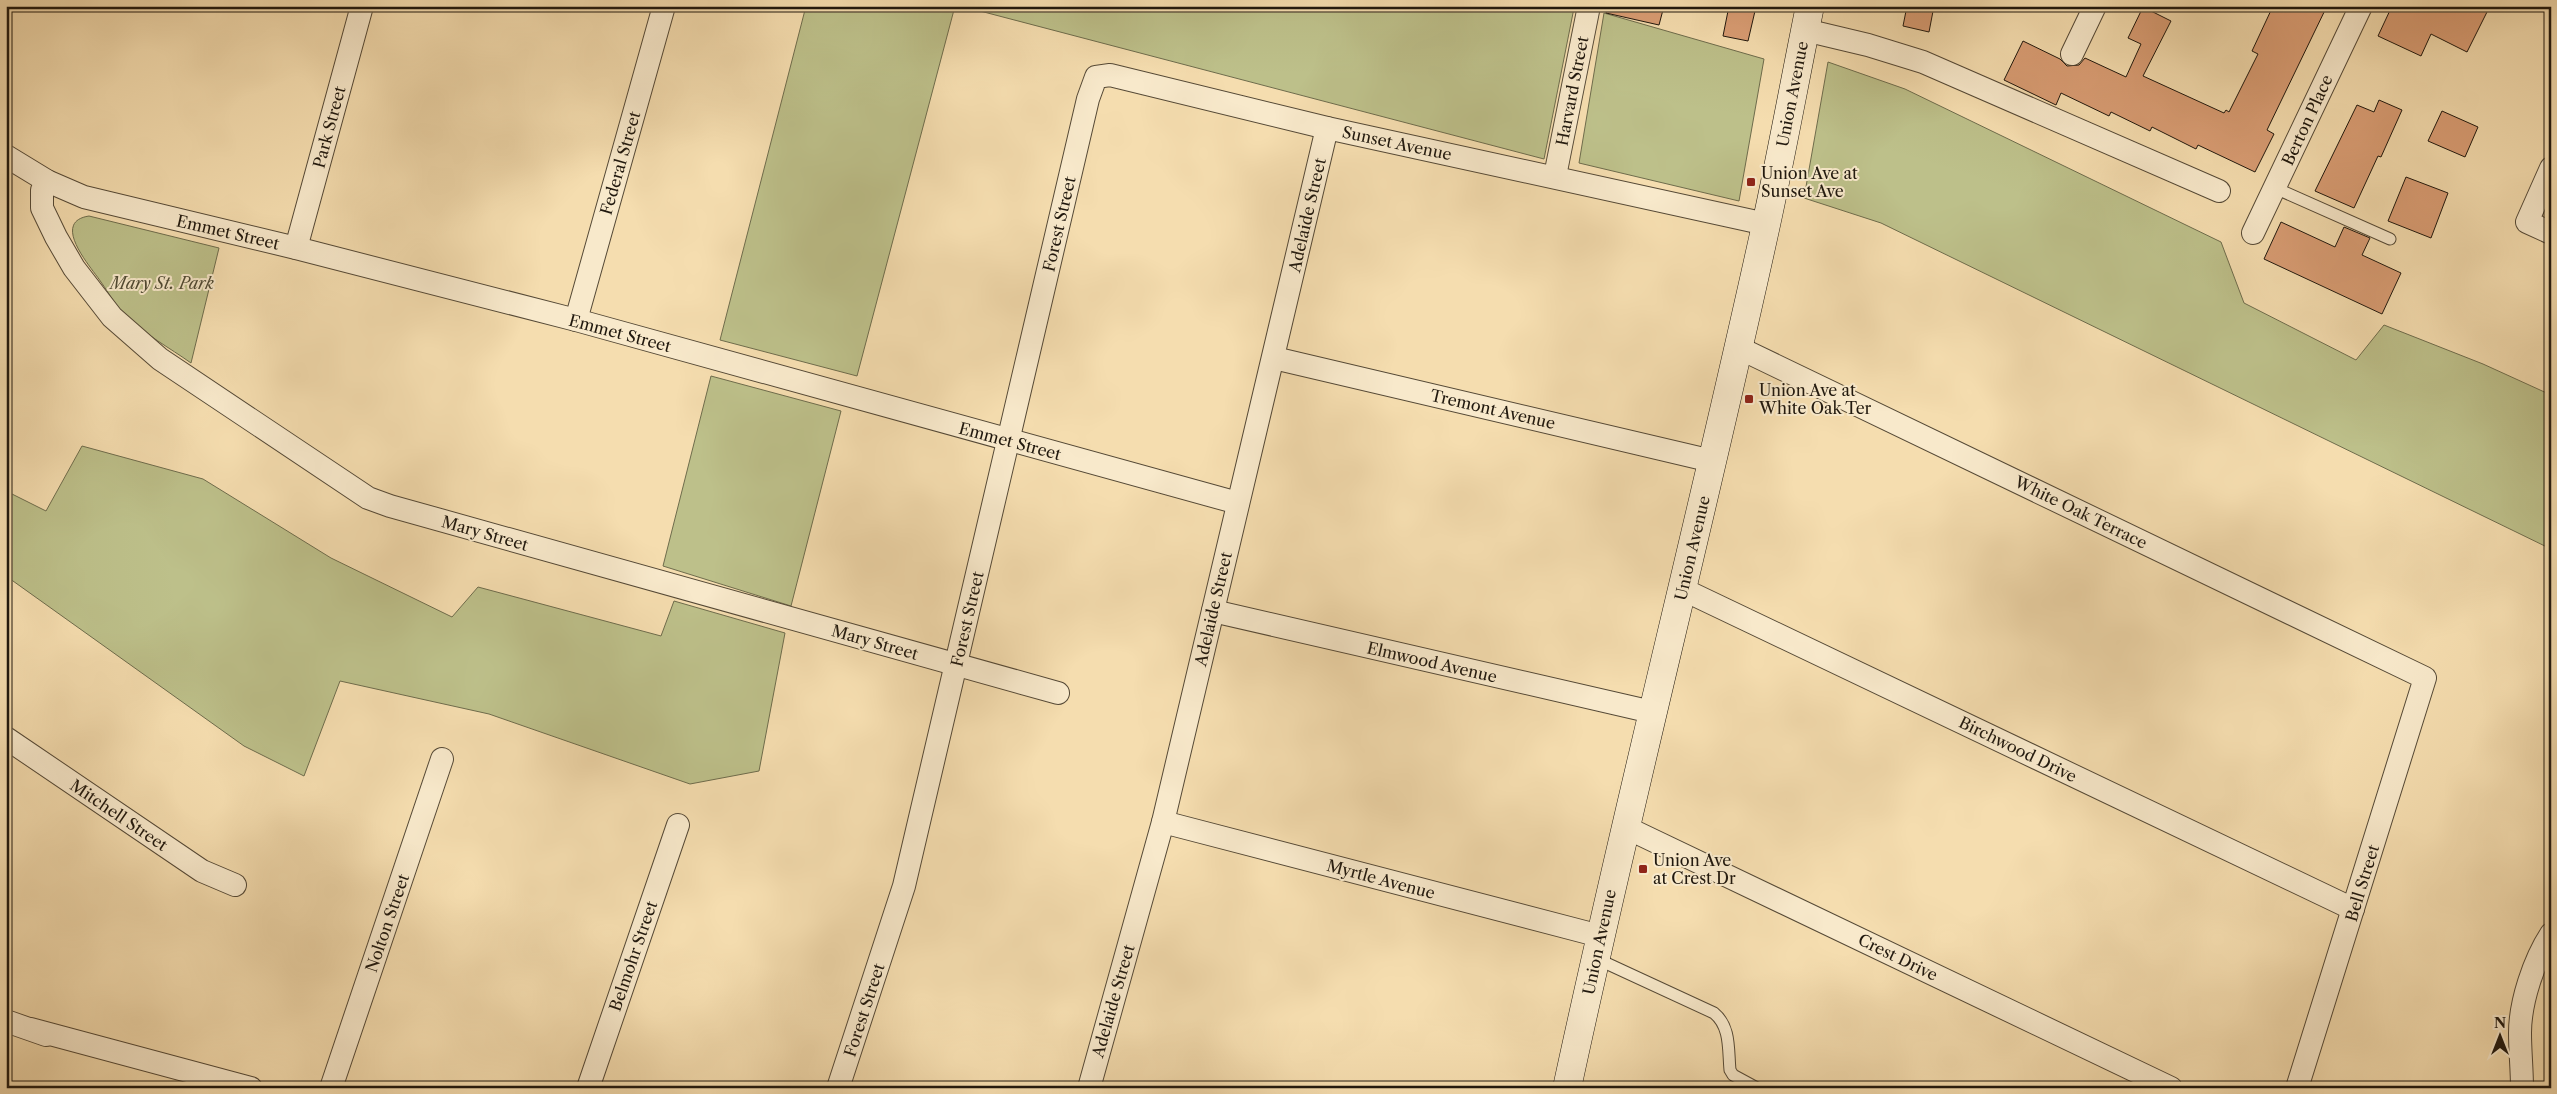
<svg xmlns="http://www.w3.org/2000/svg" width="2557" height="1094" font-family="'Libre Caslon Text',serif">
  <rect width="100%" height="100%" fill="#f5ddaf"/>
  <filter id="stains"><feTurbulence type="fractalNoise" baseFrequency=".004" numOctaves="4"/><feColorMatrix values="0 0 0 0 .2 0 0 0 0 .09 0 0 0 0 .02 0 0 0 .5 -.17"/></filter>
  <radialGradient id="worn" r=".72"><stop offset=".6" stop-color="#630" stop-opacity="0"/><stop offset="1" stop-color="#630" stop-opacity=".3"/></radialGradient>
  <!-- green -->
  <g fill="#bdc08a" stroke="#6e6c4c">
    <polygon points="806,6 955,6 857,376 720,340"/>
    <polygon points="961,6 1567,6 1574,8 1544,159"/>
    <polygon points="1604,13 1764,59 1739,201 1579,163"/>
    <polygon points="1828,62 1905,89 2221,242 2244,303 2356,360 2384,325 2483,364 2551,395 2551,549 1881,223 1804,198"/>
    <path d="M 89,216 L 219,248 L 191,363 C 170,348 144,334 126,316 C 116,307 109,293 101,282 C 91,267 50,222 89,216 Z"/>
    <polygon points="711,376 841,411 791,606 663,566"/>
    <polygon points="82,446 203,479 331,558 452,617 478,587 661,636 674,601 785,633 759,771 690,784 489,714 340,681 304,776 244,746 6,576 6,491 46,511"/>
  </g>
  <!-- building -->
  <g fill="#d99d74" stroke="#20180e">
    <polygon points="1607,6 1664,6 1659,25 1606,13"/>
    <polygon points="1729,6 1755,11 1748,41 1723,36"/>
    <polygon points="1907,6 1934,6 1929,32 1903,26"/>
    <polygon points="2273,6 2327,6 2267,130 2274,134 2255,172 2198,145 2196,149 2152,127 2150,131 2111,112 2109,116 2061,93 2056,105 2004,80 2023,41 2060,59 2067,66 2079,65 2085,58 2126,77 2141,44 2128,38 2143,7 2171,21 2143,76 2224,113 2226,110 2229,112 2258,54 2252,51"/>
    <polygon points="2392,6 2490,6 2467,52 2431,34 2421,56 2378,36"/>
    <polygon points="2379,100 2402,110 2381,157 2378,156 2354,208 2315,191 2357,105 2374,112"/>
    <polygon points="2442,111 2478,127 2465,157 2428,141"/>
    <polygon points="2406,177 2448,193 2431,238 2388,221"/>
    <polygon points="2281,222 2335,247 2344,227 2370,238 2362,255 2401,273 2382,314 2264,259"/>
  </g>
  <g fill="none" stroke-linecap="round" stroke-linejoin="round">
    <defs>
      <g id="lane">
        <polyline points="2275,188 2390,239"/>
        <path d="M 1595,958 L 1714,1013 C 1731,1027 1728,1050 1730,1070 L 1733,1075 L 1757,1088"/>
      </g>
      <g id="street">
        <polyline points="1805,30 1868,45 1923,62 2219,191"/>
        <polyline points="2072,54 2095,6"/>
        <polyline points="6,156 47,181 84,197 296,248 576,320 1238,503"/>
        <polyline points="2551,168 2527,222 2551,233"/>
        <polyline points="1555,176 1589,6"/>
        <polyline points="47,181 42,190 42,208 56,237 74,268 112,317 160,359 368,498 390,506 1058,693"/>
        <polyline points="2253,233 2361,6"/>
        <polyline points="296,248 362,6"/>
        <polyline points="576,320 664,6"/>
        <polyline points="1737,347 2425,678 2297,1088"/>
        <polyline points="1274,358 1712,461"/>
        <polyline points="1682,589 2353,909"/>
        <polyline points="1213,611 1652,712"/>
        <polyline points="6,738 202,871 235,885"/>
        <polyline points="1163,822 1600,936"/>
        <polyline points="1625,827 2171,1088"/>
        <polyline points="6,1021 46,1035"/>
        <polyline points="31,1029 251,1088"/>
        <polyline points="331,1088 442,759"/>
        <polyline points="588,1088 678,825"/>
        <polyline points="838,1088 904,886 1088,99 1096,77 1110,75 1327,128 1766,224"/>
        <polyline points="1089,1088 1163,822 1327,128"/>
        <path d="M 2522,1088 C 2522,1070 2520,1051 2520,1033 C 2520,1002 2534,960 2551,934"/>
      </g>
      <path id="secondary" d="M 1567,1088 C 1629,799 1703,513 1766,225 C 1782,152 1795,79 1810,6"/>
    </defs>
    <!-- lane casing -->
    <use href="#lane" stroke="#554936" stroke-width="13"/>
    <!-- street casing -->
    <use href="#street" stroke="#554936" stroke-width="24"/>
    <!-- secondary casing -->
    <use href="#secondary" stroke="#20180e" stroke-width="29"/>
    <!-- lane -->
    <use href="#lane" stroke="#f8e9cb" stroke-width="11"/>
    <!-- street -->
    <use href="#street" stroke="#f8e9cb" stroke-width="22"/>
    <!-- secondary -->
    <use href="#secondary" stroke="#f8e9cb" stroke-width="28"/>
  </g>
  <!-- markers -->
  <g fill="#8f2418" stroke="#f8e9cb" stroke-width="2">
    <rect x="1746" y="177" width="10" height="10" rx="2.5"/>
    <rect x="1744" y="394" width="10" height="10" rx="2.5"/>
    <rect x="1638" y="864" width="10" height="10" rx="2.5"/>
  </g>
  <g text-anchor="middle" stroke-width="4" stroke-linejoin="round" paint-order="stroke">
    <!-- street labels -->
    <g font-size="16" fill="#20180e" stroke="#f8e9cb">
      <text transform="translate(1572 91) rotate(-79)" y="6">Harvard Street</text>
      <text transform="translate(1792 94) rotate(-79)" y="6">Union Avenue</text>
      <text transform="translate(2307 120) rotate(-65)" y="6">Berton Place</text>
      <text transform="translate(329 127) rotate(-75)" y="6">Park Street</text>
      <text transform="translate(1397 143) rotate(12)" y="6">Sunset Avenue</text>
      <text transform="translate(620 163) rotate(-74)" y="6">Federal Street</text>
      <text transform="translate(1307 215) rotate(-77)" y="6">Adelaide Street</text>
      <text transform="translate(1059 224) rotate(-77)" y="6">Forest Street</text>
      <text transform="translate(228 232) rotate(13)" y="6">Emmet Street</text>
      <text transform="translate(620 333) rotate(15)" y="6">Emmet Street</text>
      <text transform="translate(1493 409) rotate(13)" y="6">Tremont Avenue</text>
      <text transform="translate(1010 441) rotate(15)" y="6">Emmet Street</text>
      <text transform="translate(2081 512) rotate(26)" y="6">White Oak Terrace</text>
      <text transform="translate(485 533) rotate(16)" y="6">Mary Street</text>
      <text transform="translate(1692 548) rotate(-77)" y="6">Union Avenue</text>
      <text transform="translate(1213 609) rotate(-77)" y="6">Adelaide Street</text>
      <text transform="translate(967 619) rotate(-77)" y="6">Forest Street</text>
      <text transform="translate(875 642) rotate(16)" y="6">Mary Street</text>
      <text transform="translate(1432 662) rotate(13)" y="6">Elmwood Avenue</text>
      <text transform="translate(2018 749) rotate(26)" y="6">Birchwood Drive</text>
      <text transform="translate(119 815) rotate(34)" y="6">Mitchell Street</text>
      <text transform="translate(1381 879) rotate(15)" y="6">Myrtle Avenue</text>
      <text transform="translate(2362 883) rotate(-73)" y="6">Bell Street</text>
      <text transform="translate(387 923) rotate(-71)" y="6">Nolton Street</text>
      <text transform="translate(1599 942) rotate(-78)" y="6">Union Avenue</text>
      <text transform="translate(633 956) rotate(-71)" y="6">Belmohr Street</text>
      <text transform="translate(1898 957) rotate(26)" y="6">Crest Drive</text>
      <text transform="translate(1113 1001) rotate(-74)" y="6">Adelaide Street</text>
      <text transform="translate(864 1010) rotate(-72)" y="6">Forest Street</text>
    </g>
    <!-- poi labels -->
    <g font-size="16" fill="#20180e" stroke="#f8e9cb" text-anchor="start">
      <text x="1761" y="179">Union Ave at<tspan x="1761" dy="18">Sunset Ave</tspan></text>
      <text x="1759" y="396">Union Ave at<tspan x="1759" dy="18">White Oak Ter</tspan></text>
      <text x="1653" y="866">Union Ave<tspan x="1653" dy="18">at Crest Dr</tspan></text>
    </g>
    <!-- park labels -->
    <g font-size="16" font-style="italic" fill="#4f4a33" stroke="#f8e9cb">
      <text x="162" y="289">Mary St. Park</text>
    </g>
  </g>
  <!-- margin -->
  <rect width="2557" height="1094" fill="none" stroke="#f5ddaf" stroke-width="25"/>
  <rect x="8" y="8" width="2542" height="1079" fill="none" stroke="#20180e" stroke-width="2.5"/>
  <rect x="12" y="12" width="2532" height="1069" fill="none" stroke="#20180e"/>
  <!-- north arrow -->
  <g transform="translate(2500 1036)" stroke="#f8e9cb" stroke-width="4" paint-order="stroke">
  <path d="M0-4L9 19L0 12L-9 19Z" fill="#20180e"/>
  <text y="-8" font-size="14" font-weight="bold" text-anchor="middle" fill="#20180e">N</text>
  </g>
  <rect width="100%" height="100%" filter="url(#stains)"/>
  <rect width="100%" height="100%" fill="url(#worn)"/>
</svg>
